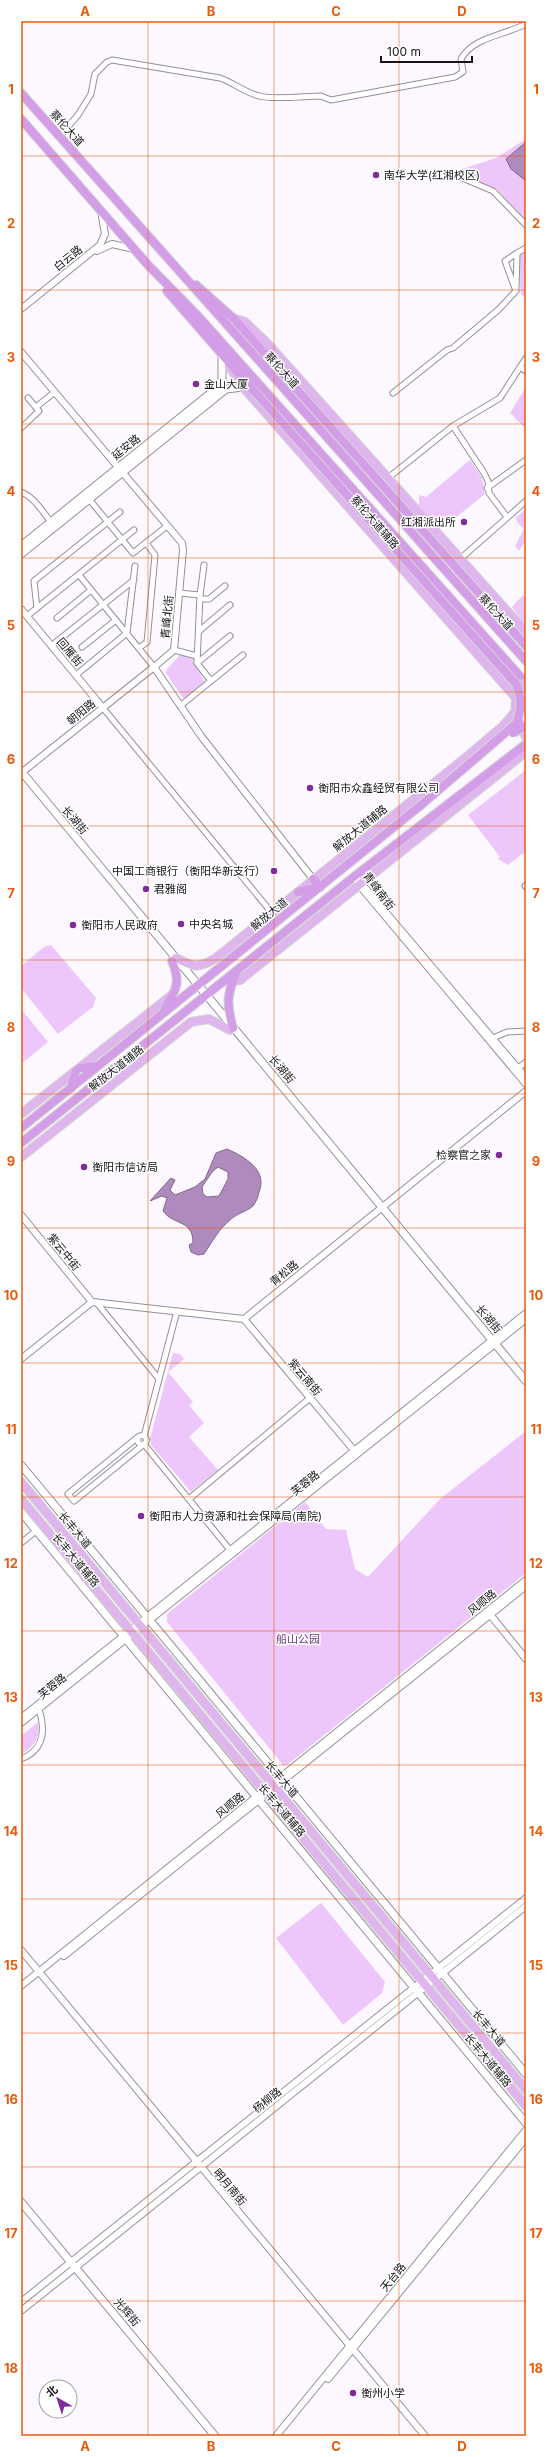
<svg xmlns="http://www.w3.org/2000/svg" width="547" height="2457" font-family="Inter,'Noto Sans SC',sans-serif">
  <rect width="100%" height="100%" fill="#fdf8ff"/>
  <!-- green -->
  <g fill="#edc6fb">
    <polygon points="526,139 526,222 497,189 453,172 496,158"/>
    <polygon points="526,250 526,299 521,294 517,258 519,253"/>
    <polygon points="526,387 526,429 510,413"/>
    <polygon points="470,460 482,478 485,494 449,523 447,522 438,529 419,506 419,495 426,497"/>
    <polygon points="526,508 526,540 519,551 515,546 524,529 518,523 516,518"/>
    <polygon points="523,595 526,601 526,626 512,607"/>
    <polygon points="181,654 194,658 193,661 205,682 186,699 183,698 166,673 167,669"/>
    <polygon points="526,770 526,851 508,865 498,859 500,857 468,815"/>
    <polygon points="51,945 96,998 93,1007 58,1034 21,988 21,966 45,946"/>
    <polygon points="21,1009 48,1042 21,1064"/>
    <polygon points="173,1353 180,1354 184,1359 168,1372 193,1402 189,1405 204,1423 189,1437 218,1470 191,1492 151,1445 150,1439"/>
    <polygon points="526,1431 526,1573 287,1765 283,1765 167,1622 167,1614 305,1502 326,1529 346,1530 355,1569 368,1577 440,1499"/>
    <path d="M 38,1722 C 41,1737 34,1747 21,1754 L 21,1736 Z"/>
    <polygon points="321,1903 385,1982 382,1993 343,2025 276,1938"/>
  </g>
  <!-- water -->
  <g fill="#af8abd" stroke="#81678b" fill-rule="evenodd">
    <polygon points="526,142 526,181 511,169 506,159"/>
    <path d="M 227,1149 C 245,1157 268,1170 259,1192 C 258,1197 256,1202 253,1206 C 246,1212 237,1213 230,1220 C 219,1229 212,1242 204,1254 L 198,1255 L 191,1252 L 189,1245 L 193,1243 C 193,1219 174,1226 163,1211 L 167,1198 L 162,1196 L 150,1201 L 171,1178 L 175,1180 L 170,1190 L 175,1195 L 195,1187 L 205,1179 L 216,1153 ZM 218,1167 L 228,1172 L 228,1179 L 219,1196 L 207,1197 L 203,1194 L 202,1187 L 212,1172 Z"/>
  </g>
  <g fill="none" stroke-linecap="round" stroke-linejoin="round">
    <defs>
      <g id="minor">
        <path d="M 60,136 L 78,115 L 91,94 L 95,74 L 107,62 L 112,60 L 220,78 C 234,83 244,92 259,96 C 272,100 306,96 321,96 L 331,100 L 455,77 L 463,72 L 461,59 C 473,37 505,35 526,24"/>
        <polyline points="460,177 493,191 526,225"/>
        <polyline points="516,289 517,253 526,248"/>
        <polyline points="520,367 526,371"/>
        <polyline points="393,393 447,350 453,348 498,310 516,291 505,261 517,253"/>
        <polyline points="36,407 55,392"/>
        <polyline points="453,426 484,473 488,481 489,493 507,517"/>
        <polyline points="21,428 39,411 28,398"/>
        <polyline points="388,478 453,426 500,398 526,358"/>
        <polyline points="487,488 526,460"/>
        <path d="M 21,492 C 34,497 42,511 51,522"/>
        <polyline points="89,499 133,553 167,526"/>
        <polyline points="460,559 526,501"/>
        <polyline points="79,575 154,667"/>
        <polyline points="179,593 200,595 197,663 211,681"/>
        <polyline points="200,595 204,565"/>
        <polyline points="201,599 209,599 225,586"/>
        <polyline points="37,608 34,581 120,512"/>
        <polyline points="27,616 134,530"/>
        <polyline points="57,618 91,590"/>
        <polyline points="199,631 230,605"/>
        <polyline points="51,646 134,580"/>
        <polyline points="82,647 116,620"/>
        <polyline points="139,648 147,642 155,555 146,543"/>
        <polyline points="174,650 197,656"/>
        <polyline points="197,663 230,636"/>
        <polyline points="76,675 127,633 135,566"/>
        <polyline points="180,706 243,655"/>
        <polyline points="103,708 272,913"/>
        <polyline points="525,886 526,885"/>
        <polyline points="493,1038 507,1032 526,1031"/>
        <polyline points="518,1068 526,1062"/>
        <polyline points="96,1302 159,1379"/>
        <circle cx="142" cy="1440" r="4.5"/>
        <polyline points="144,1436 177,1311"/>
        <polyline points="138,1437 68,1494 74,1501 144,1444 230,1550"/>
        <polyline points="189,1499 310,1398"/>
        <polyline points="21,1543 37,1530"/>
        <path d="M 21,1759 C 44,1750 46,1731 39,1709"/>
      </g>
      <g id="tertiary">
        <polyline points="97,251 112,244 134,249"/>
        <polyline points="21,309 100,245 105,234 101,211"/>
        <polyline points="21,352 182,543 183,550 174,650 154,667 201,736 313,879"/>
        <polyline points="21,609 103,708"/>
        <polyline points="21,773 154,667"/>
        <polyline points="526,1078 355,876 359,885 526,1084"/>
        <polyline points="21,1215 92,1302"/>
        <polyline points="244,1319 352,1448"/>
        <polyline points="21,1359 92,1302 244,1319 526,1091"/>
        <polyline points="488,1612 526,1659"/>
        <polyline points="21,1718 526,1313"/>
        <polyline points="21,1723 526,1319"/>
        <polyline points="21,1950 425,2436"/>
        <polyline points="64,1956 526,1586"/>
        <polyline points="21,1986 526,1580"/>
        <polyline points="21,2302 526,1898"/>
        <polyline points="21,2311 526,1906"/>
        <polyline points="328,2379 526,2138"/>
        <polyline points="276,2436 526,2130"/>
      </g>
      <g id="secondary">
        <polyline points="21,546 222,384 222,356"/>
        <polyline points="21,554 226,389 243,387"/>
        <polyline points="21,771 526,1381"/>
        <polyline points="21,1465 526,2074"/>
        <polyline points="21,1512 526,2123"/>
        <polyline points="21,2202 215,2436"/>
      </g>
      <g id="primary">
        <polyline points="233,318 245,322 268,344 526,632"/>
        <polyline points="229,366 243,387 516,698"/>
        <path d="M 518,695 C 511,710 518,725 526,737"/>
        <path d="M 176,958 C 193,967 198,969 216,958 L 464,759 L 503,726 L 515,712"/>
        <polyline points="228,982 240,980 526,752"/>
        <polyline points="21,1114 172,995"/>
        <polyline points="21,1157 191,1022 209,1019 230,1030"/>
        <polyline points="21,1482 526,2090"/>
        <polyline points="21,1499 526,2106"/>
      </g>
      <g id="trunk">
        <polyline points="21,93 526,661"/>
        <polyline points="21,119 148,265 198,316 526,683"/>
        <polyline points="196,285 233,318 526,646"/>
        <polyline points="167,291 254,391"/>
        <polyline points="298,892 320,887 313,879"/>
        <path d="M 164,1011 C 175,989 182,986 172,961"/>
        <path d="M 233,1028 C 226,1004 227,994 237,971"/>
        <polyline points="80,1068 97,1066"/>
        <polyline points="71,1088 76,1071"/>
        <polyline points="21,1128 421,805"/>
        <polyline points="21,1143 355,876 526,744"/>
      </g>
    </defs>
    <!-- minor casing -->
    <use href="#minor" stroke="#959098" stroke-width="7"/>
    <!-- tertiary casing -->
    <use href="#tertiary" stroke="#959098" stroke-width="8"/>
    <!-- secondary casing -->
    <use href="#secondary" stroke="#959098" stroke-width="9"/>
    <!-- primary casing -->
    <use href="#primary" stroke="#d5d5d5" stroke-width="10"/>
    <!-- trunk casing -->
    <use href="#trunk" stroke="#d5d5d5" stroke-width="10"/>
    <!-- minor -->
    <use href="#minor" stroke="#fff" stroke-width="5"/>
    <!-- tertiary -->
    <use href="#tertiary" stroke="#fff" stroke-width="6"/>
    <!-- secondary -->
    <use href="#secondary" stroke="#fff" stroke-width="7"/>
    <!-- primary -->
    <use href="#primary" stroke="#deb6ed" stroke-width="8"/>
    <!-- trunk -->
    <use href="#trunk" stroke="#d39ee7" stroke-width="8"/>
    <defs>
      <polyline id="primary-bridge" points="519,692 526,682"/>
      <g id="trunk-bridge">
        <path d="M 254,391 L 516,684 C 522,699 522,709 516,724"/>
        <polyline points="513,733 526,726"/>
        <polyline points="421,805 519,721"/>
      </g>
    </defs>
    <!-- primary-bridge casing -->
    <use href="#primary-bridge" stroke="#d5d5d5" stroke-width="10" stroke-linecap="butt"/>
    <!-- trunk-bridge casing -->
    <use href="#trunk-bridge" stroke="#d5d5d5" stroke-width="10" stroke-linecap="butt"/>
    <!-- primary-bridge -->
    <use href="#primary-bridge" stroke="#deb6ed" stroke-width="8"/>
    <!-- trunk-bridge -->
    <use href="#trunk-bridge" stroke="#d39ee7" stroke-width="8"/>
  </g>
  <!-- grid -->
  <path fill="none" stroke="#e8590c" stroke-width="1" stroke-opacity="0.55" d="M 148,21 L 148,2436M 274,21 L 274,2436M 399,21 L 399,2436M 21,156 L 526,156M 21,290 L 526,290M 21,424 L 526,424M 21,558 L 526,558M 21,692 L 526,692M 21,826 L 526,826M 21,960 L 526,960M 21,1094 L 526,1094M 21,1228 L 526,1228M 21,1363 L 526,1363M 21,1497 L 526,1497M 21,1631 L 526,1631M 21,1765 L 526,1765M 21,1899 L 526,1899M 21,2033 L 526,2033M 21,2167 L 526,2167M 21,2301 L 526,2301"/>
  <!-- markers -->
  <g fill="#7f2b9a" stroke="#fff" stroke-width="1.5">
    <circle cx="376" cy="175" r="4"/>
    <circle cx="196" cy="384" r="4"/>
    <circle cx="464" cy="522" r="4"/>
    <circle cx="310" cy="788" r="4"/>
    <circle cx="274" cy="871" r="4"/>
    <circle cx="146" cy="889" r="4"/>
    <circle cx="181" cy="924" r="4"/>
    <circle cx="73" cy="925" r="4"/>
    <circle cx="499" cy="1155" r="4"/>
    <circle cx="84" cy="1167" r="4"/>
    <circle cx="141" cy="1516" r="4"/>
    <circle cx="353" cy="2393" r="4"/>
  </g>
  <g text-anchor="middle" stroke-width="3" stroke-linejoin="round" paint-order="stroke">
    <!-- street labels -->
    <g font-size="11" fill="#161417" stroke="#fff">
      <text transform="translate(67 128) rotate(48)" y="4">蔡伦大道</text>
      <text transform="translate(68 258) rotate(-39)" y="4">白云路</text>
      <text transform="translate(282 370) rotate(48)" y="4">蔡伦大道</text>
      <text transform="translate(126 447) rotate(-39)" y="4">延安路</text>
      <text transform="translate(375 522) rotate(49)" y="4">蔡伦大道辅路</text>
      <text transform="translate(496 612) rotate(48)" y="4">蔡伦大道</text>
      <text transform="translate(167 617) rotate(-85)" y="4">青峰北街</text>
      <text transform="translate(70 652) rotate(50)" y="4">回雁街</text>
      <text transform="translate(81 712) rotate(-39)" y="4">朝阳路</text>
      <text transform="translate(75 820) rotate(50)" y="4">长湖街</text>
      <text transform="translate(360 828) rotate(-39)" y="4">解放大道辅路</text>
      <text transform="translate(379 891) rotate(53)" y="4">青峰南街</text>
      <text transform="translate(269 914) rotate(-39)" y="4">解放大道</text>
      <text transform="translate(116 1068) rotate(-38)" y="4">解放大道辅路</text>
      <text transform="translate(282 1069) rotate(50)" y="4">长湖街</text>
      <text transform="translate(64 1252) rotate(51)" y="4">紫云中街</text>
      <text transform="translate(284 1273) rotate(-39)" y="4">青松路</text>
      <text transform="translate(489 1319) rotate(50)" y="4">长湖街</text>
      <text transform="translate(305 1377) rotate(50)" y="4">紫云南街</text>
      <text transform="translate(305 1483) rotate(-39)" y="4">芙蓉路</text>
      <text transform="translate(75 1530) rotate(50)" y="4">长丰大道</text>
      <text transform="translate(76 1560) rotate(50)" y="4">长丰大道辅路</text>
      <text transform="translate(482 1602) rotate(-39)" y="4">风顺路</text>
      <text transform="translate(52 1686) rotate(-39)" y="4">芙蓉路</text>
      <text transform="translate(282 1779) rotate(50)" y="4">长丰大道</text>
      <text transform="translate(230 1805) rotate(-39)" y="4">风顺路</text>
      <text transform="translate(282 1810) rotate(50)" y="4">长丰大道辅路</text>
      <text transform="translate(489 2028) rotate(50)" y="4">长丰大道</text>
      <text transform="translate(488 2060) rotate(50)" y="4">长丰大道辅路</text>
      <text transform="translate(267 2100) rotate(-39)" y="4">杨柳路</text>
      <text transform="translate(230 2187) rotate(50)" y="4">明月南街</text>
      <text transform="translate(393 2277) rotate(-51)" y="4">天台路</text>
      <text transform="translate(127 2312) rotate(50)" y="4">光辉街</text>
    </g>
    <!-- poi labels -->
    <g font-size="11" fill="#161417" stroke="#fff" text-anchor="start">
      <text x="384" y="179">南华大学(红湘校区)</text>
      <text x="204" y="388">金山大厦</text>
      <text x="456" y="526" text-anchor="end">红湘派出所</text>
      <text x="318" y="792">衡阳市众鑫经贸有限公司</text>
      <text x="266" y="875" text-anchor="end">中国工商银行（衡阳华新支行）</text>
      <text x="154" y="893">君雅阁</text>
      <text x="189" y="928">中央名城</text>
      <text x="81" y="929">衡阳市人民政府</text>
      <text x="491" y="1159" text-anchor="end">检察官之家</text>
      <text x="92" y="1171">衡阳市信访局</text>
      <text x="149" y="1520">衡阳市人力资源和社会保障局(南院)</text>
      <text x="361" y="2397">衡州小学</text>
    </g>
    <!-- park labels -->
    <g font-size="11" fill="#693a7a" stroke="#fff">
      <text x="298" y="1643">船山公园</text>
    </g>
  </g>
  <!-- border -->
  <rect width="547" height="2457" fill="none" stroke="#ffffff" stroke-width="44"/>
  <!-- north arrow -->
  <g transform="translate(58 2399) rotate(321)"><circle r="19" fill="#ffffff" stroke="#a2a1a2"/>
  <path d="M0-3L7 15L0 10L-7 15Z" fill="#7f2b9a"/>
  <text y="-6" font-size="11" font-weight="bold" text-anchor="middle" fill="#161417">北</text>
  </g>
  <!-- scale -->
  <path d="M381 56v6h91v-6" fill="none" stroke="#161417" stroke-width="2"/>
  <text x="387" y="56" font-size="12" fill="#161417" stroke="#ffffff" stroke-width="3" paint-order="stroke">100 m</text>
  <rect x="22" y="22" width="503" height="2413" fill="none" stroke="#e8590c" stroke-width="1.5"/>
  <g font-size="13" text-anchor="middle" font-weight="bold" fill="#e8590c">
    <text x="85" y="16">A</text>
    <text x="211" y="16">B</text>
    <text x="336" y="16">C</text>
    <text x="462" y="16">D</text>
    <text x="11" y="94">1</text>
    <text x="536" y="94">1</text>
    <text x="11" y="228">2</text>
    <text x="536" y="228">2</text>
    <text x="11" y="362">3</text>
    <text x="536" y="362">3</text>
    <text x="11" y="496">4</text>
    <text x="536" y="496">4</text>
    <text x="11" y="630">5</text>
    <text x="536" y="630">5</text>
    <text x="11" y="764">6</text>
    <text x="536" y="764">6</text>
    <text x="11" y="898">7</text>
    <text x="536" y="898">7</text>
    <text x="11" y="1032">8</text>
    <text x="536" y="1032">8</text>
    <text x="11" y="1166">9</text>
    <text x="536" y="1166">9</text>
    <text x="11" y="1300">10</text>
    <text x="536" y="1300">10</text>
    <text x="11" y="1434">11</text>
    <text x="536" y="1434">11</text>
    <text x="11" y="1568">12</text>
    <text x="536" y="1568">12</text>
    <text x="11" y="1702">13</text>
    <text x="536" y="1702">13</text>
    <text x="11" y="1836">14</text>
    <text x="536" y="1836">14</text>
    <text x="11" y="1970">15</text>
    <text x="536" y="1970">15</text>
    <text x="11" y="2104">16</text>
    <text x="536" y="2104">16</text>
    <text x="11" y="2238">17</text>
    <text x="536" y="2238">17</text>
    <text x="11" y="2373">18</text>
    <text x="536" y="2373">18</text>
    <text x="85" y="2451">A</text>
    <text x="211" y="2451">B</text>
    <text x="336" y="2451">C</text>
    <text x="462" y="2451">D</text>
  </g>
</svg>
